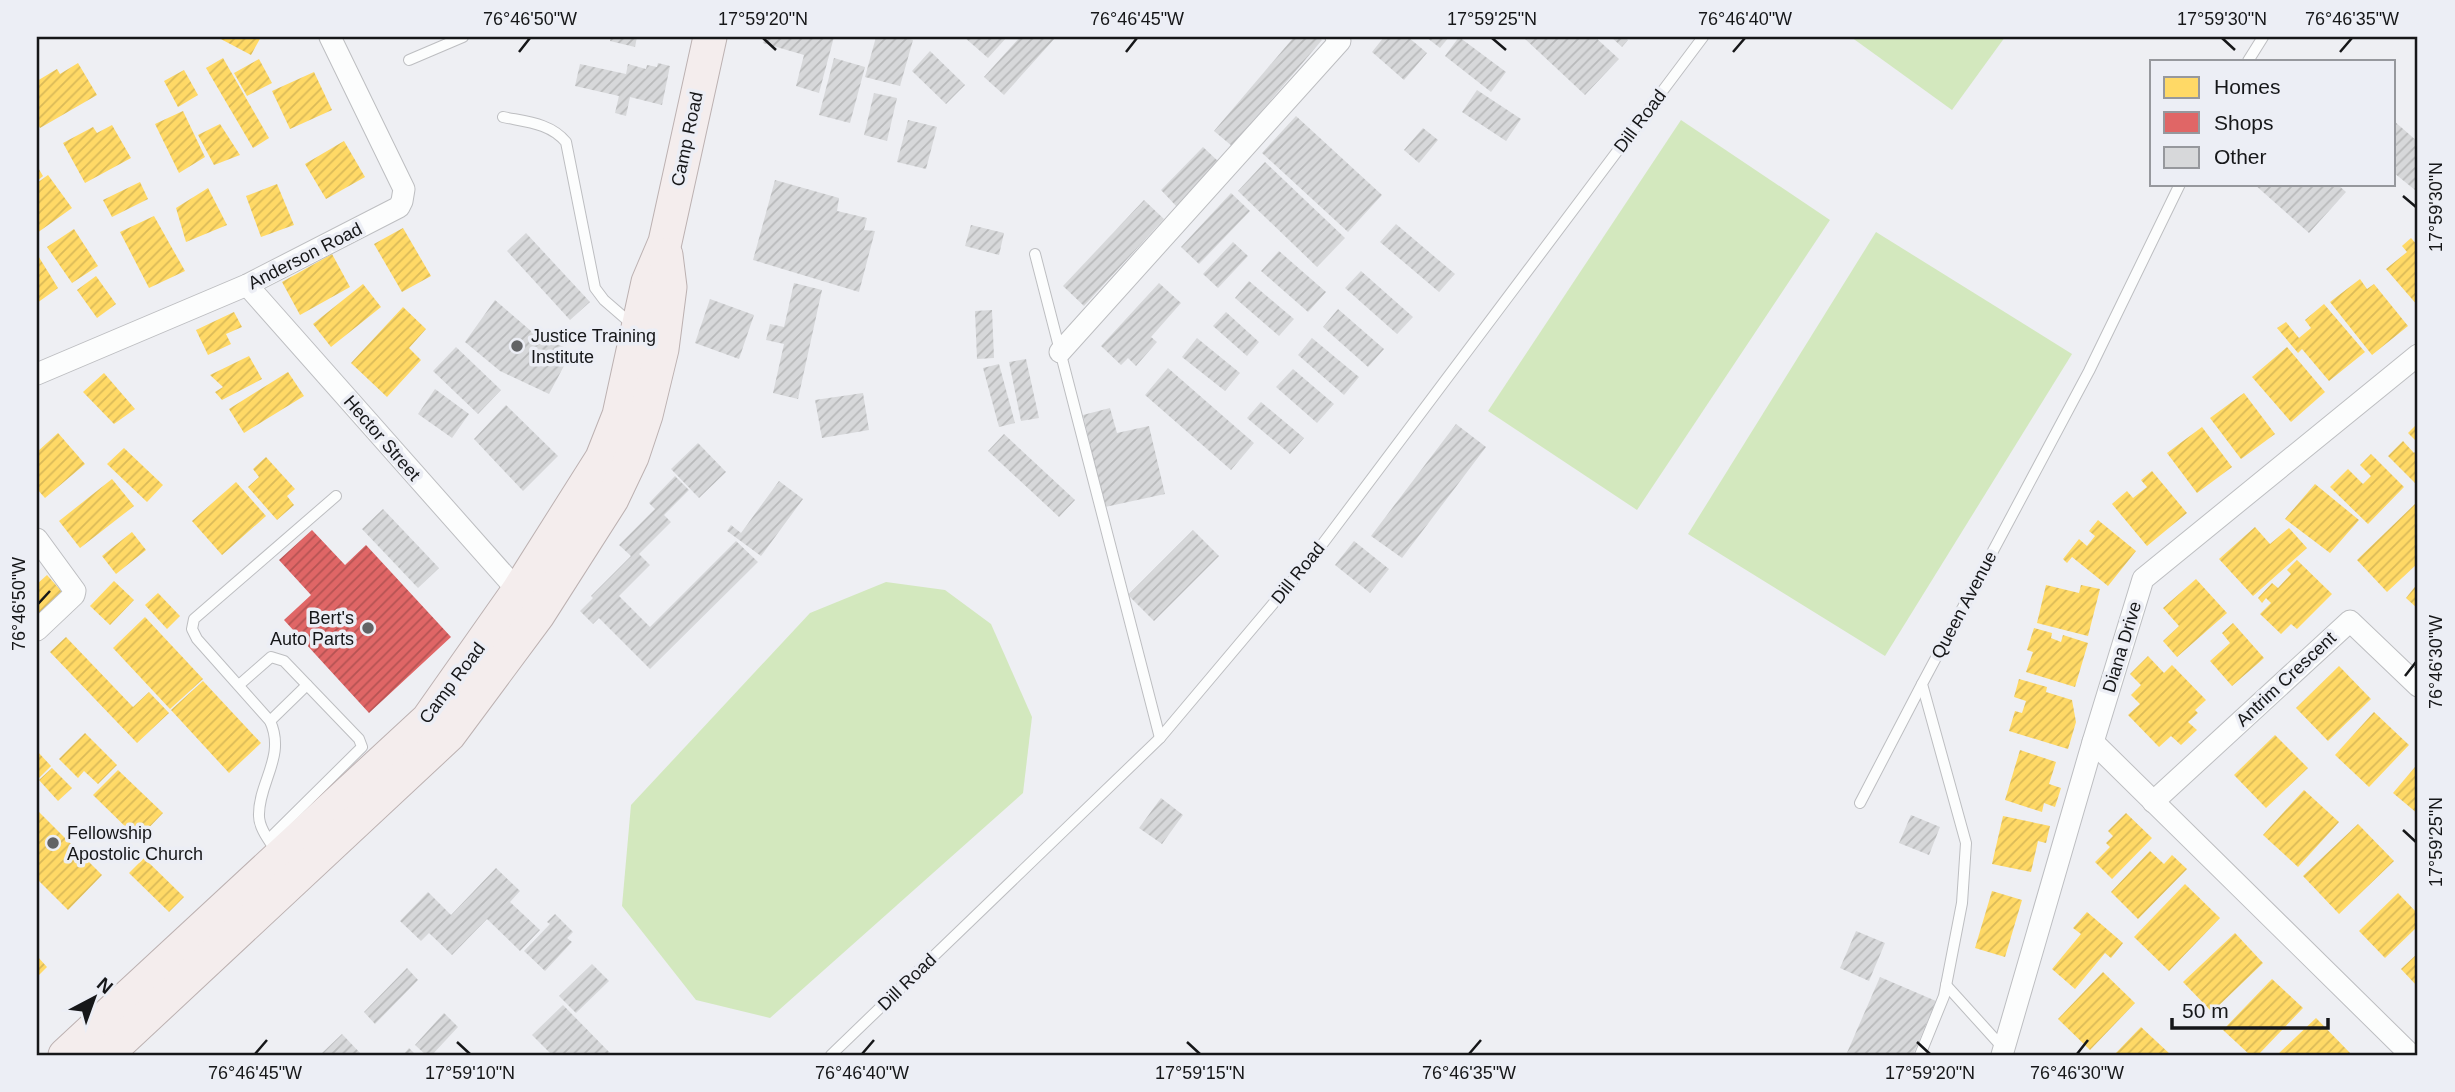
<svg xmlns="http://www.w3.org/2000/svg" width="2455" height="1092" font-family="Arial,sans-serif">
  <defs>
    <pattern id="homes-hatch" width="6" height="6" patternUnits="userSpaceOnUse" patternTransform="scale(1.75)"><rect width="6" height="6" fill="#ffd966"/><path d="M-1 1l2-2M0 6l6-6M5 7l2-2" fill="none" stroke="#daba58"/></pattern>
    <pattern id="shops-hatch" width="6" height="6" patternUnits="userSpaceOnUse" patternTransform="scale(1.75)"><rect width="6" height="6" fill="#e06666"/><path d="M-1 1l2-2M0 6l6-6M5 7l2-2" fill="none" stroke="#b55353"/></pattern>
    <pattern id="building-hatch" width="6" height="6" patternUnits="userSpaceOnUse" patternTransform="scale(1.75)"><rect width="6" height="6" fill="#d7d8da"/><path d="M-1 1l2-2M0 6l6-6M5 7l2-2" fill="none" stroke="#b8b9ba"/></pattern>
  </defs>
  <rect width="100%" height="100%" fill="#eeeff3"/>
  <!-- pitch -->
  <g fill="#d3e8be">
    <polygon points="1851,37 2005,37 1952,110"/>
    <polygon points="1681,120 1830,220 1637,510 1488,411"/>
    <polygon points="1876,232 2072,354 1885,656 1688,534"/>
    <polygon points="886,582 945,590 991,624 1032,717 1023,793 770,1018 696,1000 622,906 631,805 810,613"/>
  </g>
  <!-- homes -->
  <g fill="url(#homes-hatch)">
    <polygon points="217,37 261,37 251,55"/>
    <polygon points="223,58 269,138 253,148 206,68"/>
    <polygon points="259,59 272,83 247,96 234,73"/>
    <polygon points="78,63 97,95 40,128 37,123 37,81 57,69 60,74"/>
    <polygon points="184,70 198,95 178,107 164,81"/>
    <polygon points="314,72 332,110 290,129 272,91"/>
    <polygon points="183,111 205,157 179,173 155,124"/>
    <polygon points="220,124 240,155 214,165 198,135"/>
    <polygon points="112,125 131,158 85,183 63,143 93,127 97,133"/>
    <polygon points="344,141 365,177 326,199 305,164"/>
    <polygon points="37,166 43,176 37,181"/>
    <polygon points="48,175 72,208 37,233 37,183"/>
    <polygon points="140,182 148,199 112,217 103,200"/>
    <polygon points="277,184 294,225 261,237 246,196"/>
    <polygon points="208,188 227,225 186,242 176,208"/>
    <polygon points="154,216 185,271 149,288 120,232"/>
    <polygon points="403,228 431,276 402,292 374,244"/>
    <polygon points="74,229 98,266 72,283 47,247"/>
    <polygon points="2411,238 2418,246 2418,306 2386,269 2407,252 2402,246"/>
    <polygon points="37,254 58,288 37,303"/>
    <polygon points="332,254 350,287 300,315 282,282"/>
    <polygon points="96,276 116,304 97,318 77,290"/>
    <polygon points="2360,279 2367,289 2374,284 2408,326 2372,355 2330,302"/>
    <polygon points="363,284 381,307 331,347 313,324"/>
    <polygon points="2324,304 2365,352 2329,381 2302,349 2298,353 2277,328 2286,322 2299,338 2311,328 2305,320"/>
    <polygon points="403,307 426,329 409,348 421,360 387,397 351,363"/>
    <polygon points="234,312 242,327 226,334 231,344 208,355 196,330"/>
    <polygon points="2287,347 2325,392 2291,422 2252,377"/>
    <polygon points="249,356 262,379 222,400 215,392 223,387 210,375"/>
    <polygon points="288,372 304,396 244,433 229,409"/>
    <polygon points="104,373 135,409 114,424 83,392"/>
    <polygon points="2244,393 2275,434 2241,459 2210,418"/>
    <polygon points="2418,423 2418,443 2408,433"/>
    <polygon points="2202,427 2232,467 2197,493 2167,453"/>
    <polygon points="58,433 85,464 45,498 37,489 37,452"/>
    <polygon points="2403,441 2414,453 2418,449 2418,486 2388,456"/>
    <polygon points="124,448 163,485 147,502 107,464"/>
    <polygon points="2371,454 2404,487 2368,524 2330,487 2348,469 2363,484 2371,476 2360,465"/>
    <polygon points="266,457 295,489 287,496 294,505 277,520 248,487 259,477 253,469"/>
    <polygon points="2152,471 2187,513 2147,546 2112,504 2127,491 2133,498 2147,487 2141,480"/>
    <polygon points="112,479 134,506 80,548 59,521"/>
    <polygon points="236,482 266,516 222,555 192,521"/>
    <polygon points="2315,484 2359,520 2330,553 2285,519"/>
    <polygon points="2415,504 2418,508 2418,563 2387,592 2357,560"/>
    <polygon points="2098,520 2136,551 2108,586 2072,557 2067,563 2063,559 2079,539 2087,546 2095,536 2089,531"/>
    <polygon points="2255,527 2270,544 2289,528 2307,548 2253,596 2219,559"/>
    <polygon points="132,532 146,550 116,574 102,556"/>
    <polygon points="2297,560 2332,594 2297,629 2291,624 2281,634 2260,614 2271,603 2266,598 2262,603 2258,598 2272,583 2278,588 2291,574 2287,570"/>
    <polygon points="47,575 63,593 37,618 37,584"/>
    <polygon points="2196,579 2227,613 2177,657 2163,641 2179,626 2163,608"/>
    <polygon points="114,581 134,600 110,625 90,606"/>
    <polygon points="2418,583 2418,609 2406,598"/>
    <polygon points="2046,585 2079,593 2081,585 2100,589 2088,636 2037,623"/>
    <polygon points="158,593 180,616 167,629 145,605"/>
    <polygon points="145,617 203,679 170,709 113,648"/>
    <polygon points="2233,623 2264,658 2232,686 2210,661 2230,643 2222,633"/>
    <polygon points="2034,628 2052,633 2051,638 2061,642 2063,635 2088,643 2075,687 2026,672 2033,652 2027,650"/>
    <polygon points="66,637 133,707 149,692 169,713 137,743 50,652"/>
    <polygon points="2148,656 2164,673 2172,665 2206,700 2195,710 2198,713 2188,722 2197,730 2181,745 2171,736 2159,747 2128,715 2140,704 2131,695 2141,685 2130,674"/>
    <polygon points="2339,666 2371,699 2328,741 2296,708"/>
    <polygon points="2019,679 2047,687 2046,692 2072,700 2076,722 2068,749 2009,731 2015,711 2022,713 2026,701 2014,697"/>
    <polygon points="203,681 261,743 229,773 171,710"/>
    <polygon points="2374,712 2409,745 2369,787 2335,755"/>
    <polygon points="85,733 117,765 98,784 84,771 78,778 59,759"/>
    <polygon points="2275,735 2308,768 2266,808 2234,775"/>
    <polygon points="2020,750 2056,762 2049,784 2061,788 2055,807 2044,803 2042,812 2005,800"/>
    <polygon points="37,751 51,766 39,778 37,776"/>
    <polygon points="2415,767 2418,770 2418,814 2393,793"/>
    <polygon points="52,768 72,788 58,801 39,780"/>
    <polygon points="118,770 163,813 138,839 93,795"/>
    <polygon points="2304,790 2339,822 2298,867 2263,835"/>
    <polygon points="37,810 102,875 68,910 37,879"/>
    <polygon points="2126,813 2152,838 2112,879 2095,862 2110,847 2106,843 2113,836 2108,831"/>
    <polygon points="2003,816 2050,826 2046,843 2038,841 2031,872 1992,864"/>
    <polygon points="2358,824 2394,861 2339,914 2303,876"/>
    <polygon points="2150,851 2164,864 2172,855 2187,869 2138,919 2111,892"/>
    <polygon points="144,858 184,897 169,912 129,873"/>
    <polygon points="2185,884 2220,918 2169,971 2134,937"/>
    <polygon points="1992,891 2022,900 2005,957 1975,948"/>
    <polygon points="2398,893 2418,914 2418,926 2385,958 2359,931"/>
    <polygon points="2087,912 2123,943 2111,958 2105,953 2075,989 2052,969 2081,934 2073,928"/>
    <polygon points="2235,933 2263,963 2212,1012 2183,982"/>
    <polygon points="2418,953 2418,987 2401,969"/>
    <polygon points="37,956 47,967 37,977"/>
    <polygon points="2103,972 2135,1003 2090,1050 2058,1019"/>
    <polygon points="2272,979 2303,1008 2258,1055 2250,1055 2223,1030"/>
    <polygon points="2316,1018 2351,1054 2349,1055 2277,1055"/>
    <polygon points="2141,1027 2171,1055 2114,1055"/>
  </g>
  <!-- shops -->
  <polygon fill="url(#shops-hatch)" points="312,530 345,565 366,545 451,637 369,713 284,620 311,595 279,560"/>
  <!-- building -->
  <g fill="url(#building-hatch)">
    <polygon points="611,37 637,37 635,47 610,41"/>
    <polygon points="765,37 834,37 819,93 796,86 804,55 763,43"/>
    <polygon points="876,37 900,37 913,40 900,86 865,77"/>
    <polygon points="964,37 1007,37 988,58"/>
    <polygon points="1020,37 1056,37 1004,95 984,77"/>
    <polygon points="1294,37 1318,37 1322,40 1232,146 1214,131"/>
    <polygon points="1384,37 1408,37 1427,53 1404,80 1372,52"/>
    <polygon points="1426,37 1449,37 1440,48"/>
    <polygon points="1459,37 1506,72 1491,92 1445,56"/>
    <polygon points="1523,37 1595,37 1619,59 1585,95"/>
    <polygon points="1611,37 1625,37 1628,40 1622,47"/>
    <polygon points="930,51 965,85 946,104 912,71"/>
    <polygon points="834,58 865,67 850,123 819,115"/>
    <polygon points="658,63 670,66 662,105 630,97 626,116 615,113 619,96 575,86 580,64 626,74 628,64 646,69 647,65 657,67"/>
    <polygon points="1477,90 1521,119 1506,141 1462,112"/>
    <polygon points="874,93 897,98 887,141 864,135"/>
    <polygon points="1296,116 1382,195 1348,232 1262,153"/>
    <polygon points="908,120 937,127 926,169 897,162"/>
    <polygon points="2394,121 2418,142 2418,186 2415,190 2394,173"/>
    <polygon points="1423,128 1438,140 1419,163 1404,150"/>
    <polygon points="1203,147 1220,163 1177,207 1161,190"/>
    <polygon points="1265,162 1345,238 1317,267 1238,191"/>
    <polygon points="775,180 839,198 837,211 867,218 864,230 875,231 859,292 753,260"/>
    <polygon points="2254,184 2337,184 2346,192 2309,233"/>
    <polygon points="1231,193 1250,211 1199,264 1181,247"/>
    <polygon points="1144,200 1164,219 1084,306 1063,286"/>
    <polygon points="1396,224 1455,274 1439,292 1380,242"/>
    <polygon points="971,225 1004,233 999,255 965,246"/>
    <polygon points="526,233 590,302 570,320 507,251"/>
    <polygon points="1233,242 1248,256 1218,288 1203,274"/>
    <polygon points="1279,251 1326,292 1308,312 1261,271"/>
    <polygon points="1361,271 1413,317 1397,334 1345,288"/>
    <polygon points="1249,281 1294,319 1279,336 1235,298"/>
    <polygon points="794,283 822,290 798,399 773,393 784,344 766,340 770,324 784,327"/>
    <polygon points="1159,283 1181,303 1151,337 1157,342 1136,366 1128,358 1121,365 1101,346"/>
    <polygon points="710,299 754,315 739,359 695,343"/>
    <polygon points="495,300 531,331 572,351 549,394 500,371 465,342"/>
    <polygon points="1338,309 1384,349 1368,367 1323,327"/>
    <polygon points="992,310 994,358 977,359 975,311"/>
    <polygon points="1226,312 1259,342 1247,356 1213,326"/>
    <polygon points="1197,338 1240,373 1225,391 1182,357"/>
    <polygon points="1312,338 1359,377 1344,395 1298,355"/>
    <polygon points="456,347 501,390 478,414 433,371"/>
    <polygon points="1026,359 1039,418 1021,421 1009,362"/>
    <polygon points="999,364 1015,423 999,427 983,368"/>
    <polygon points="1168,368 1254,443 1231,470 1145,395"/>
    <polygon points="1293,369 1334,404 1317,423 1276,387"/>
    <polygon points="435,389 469,414 452,438 418,414"/>
    <polygon points="863,393 869,430 822,438 815,400"/>
    <polygon points="1261,402 1304,438 1290,454 1247,418"/>
    <polygon points="506,405 558,456 523,491 474,439"/>
    <polygon points="1110,408 1117,433 1149,426 1165,494 1105,507 1083,415"/>
    <polygon points="1456,424 1486,447 1402,558 1371,536"/>
    <polygon points="1004,434 1075,500 1059,517 988,451"/>
    <polygon points="698,443 726,472 699,498 671,469"/>
    <polygon points="675,476 689,490 664,515 671,522 639,554 650,565 619,596 650,627 736,541 758,562 650,669 599,618 593,624 580,611 593,598 591,596 631,556 619,545 655,509 649,503"/>
    <polygon points="779,481 803,499 761,556 727,531 731,525 741,533"/>
    <polygon points="383,509 439,568 418,588 362,529"/>
    <polygon points="1193,530 1219,556 1154,621 1128,595"/>
    <polygon points="1354,541 1389,569 1370,593 1335,565"/>
    <polygon points="1161,798 1183,815 1162,844 1139,828"/>
    <polygon points="1911,815 1940,827 1929,855 1899,843"/>
    <polygon points="496,868 520,891 510,902 540,930 520,951 487,919 452,955 429,933 421,941 400,921 428,892 451,915"/>
    <polygon points="555,914 573,932 567,938 572,942 545,971 524,951 550,924 547,922"/>
    <polygon points="1856,931 1885,943 1869,981 1840,968"/>
    <polygon points="592,964 609,981 576,1013 559,996"/>
    <polygon points="407,968 418,980 375,1024 364,1012"/>
    <polygon points="1880,977 1936,1001 1913,1055 1846,1055"/>
    <polygon points="563,1005 612,1055 552,1055 532,1035"/>
    <polygon points="444,1013 458,1027 432,1055 426,1055 415,1045"/>
    <polygon points="342,1034 362,1055 320,1055"/>
    <polygon points="409,1048 416,1055 403,1055"/>
  </g>
  <g fill="none" stroke-linecap="round" stroke-linejoin="round">
    <defs>
      <g id="service">
        <polyline points="409,60 463,37"/>
        <polyline points="2248,61 2263,37"/>
        <path d="M 503,117 C 527,122 550,123 566,142 L 595,288 L 604,300 L 634,326"/>
        <polyline points="1035,254 1160,738"/>
        <polyline points="239,685 271,657 284,661 359,739 362,747 269,839"/>
        <polyline points="270,721 307,685"/>
        <polyline points="1860,803 1922,684"/>
        <path d="M 278,854 C 271,843 258,828 259,814 C 259,782 286,756 270,721 L 197,639 L 192,629 L 194,619 L 336,496"/>
        <polyline points="1946,985 2003,1048"/>
        <polyline points="831,1055 1160,738 1315,554 1703,37"/>
        <polyline points="1920,1055 1944,996 1962,903 1966,843 1922,684 2089,371 2180,184"/>
      </g>
      <g id="minor">
        <polyline points="247,285 518,591"/>
        <polyline points="1060,352 1340,41 1336,37"/>
        <polyline points="37,374 247,285 399,207 402,201 404,189 330,37"/>
        <polyline points="37,539 75,591 74,595 37,630"/>
        <polyline points="2093,742 2411,1055"/>
        <polyline points="2153,802 2350,621 2418,686"/>
        <polyline points="2002,1055 2093,742 2143,579 2418,355"/>
      </g>
      <g id="primary">
        <polyline points="65,1055 428,719 518,591 602,458 619,415 648,282 665,242 710,37"/>
        <polyline points="106,1055 449,735 538,615 612,499 632,457 646,415 662,349 670,287 666,255"/>
      </g>
    </defs>
    <!-- service casing -->
    <use href="#service" stroke="#bdbec1" stroke-width="12"/>
    <!-- minor casing -->
    <use href="#minor" stroke="#bdbec1" stroke-width="23"/>
    <!-- primary casing -->
    <use href="#primary" stroke="#bcb1b1" stroke-width="35"/>
    <!-- service -->
    <use href="#service" stroke="#fcfdfd" stroke-width="10"/>
    <!-- minor -->
    <use href="#minor" stroke="#fcfdfd" stroke-width="21"/>
    <!-- primary -->
    <use href="#primary" stroke="#f4eded" stroke-width="33"/>
  </g>
  <!-- ticks -->
  <path fill="none" stroke="#161719" stroke-width="2.5" d="M 763,38 L 776,50M 1492,38 L 1506,50M 2222,38 L 2235,50M 519,52 L 530,38M 1126,52 L 1137,38M 1733,52 L 1745,38M 2340,52 L 2352,38M 2403,196 L 2416,207M 38,604 L 50,591M 2405,676 L 2416,662M 2403,830 L 2416,842M 457,1042 L 470,1054M 1187,1042 L 1200,1054M 1917,1042 L 1930,1054M 255,1054 L 267,1040M 862,1054 L 874,1040M 1469,1054 L 1481,1040M 2077,1054 L 2088,1040"/>
  <!-- markers -->
  <g fill="#626365" stroke="#eceef5" stroke-width="2.5">
    <circle cx="517" cy="346" r="7"/>
    <circle cx="368" cy="628" r="7"/>
    <circle cx="53" cy="843" r="7"/>
  </g>
  <g text-anchor="middle" stroke-width="7" stroke-linejoin="round" paint-order="stroke">
    <!-- street labels -->
    <g font-size="18" fill="#161719" stroke="#eceef5">
      <text transform="translate(1640 121) rotate(-53)" y="6">Dill Road</text>
      <text transform="translate(687 139) rotate(-78)" y="6">Camp Road</text>
      <text transform="translate(305 256) rotate(-27)" y="6">Anderson Road</text>
      <text transform="translate(382 438) rotate(49)" y="6">Hector Street</text>
      <text transform="translate(1298 573) rotate(-51)" y="6">Dill Road</text>
      <text transform="translate(1964 605) rotate(-62)" y="6">Queen Avenue</text>
      <text transform="translate(2122 647) rotate(-73)" y="6">Diana Drive</text>
      <text transform="translate(2286 679) rotate(-43)" y="6">Antrim Crescent</text>
      <text transform="translate(452 683) rotate(-53)" y="6">Camp Road</text>
      <text transform="translate(907 982) rotate(-44)" y="6">Dill Road</text>
    </g>
    <!-- poi labels -->
    <g font-size="18" fill="#161719" stroke="#eceef5" text-anchor="start">
      <text x="531" y="342">Justice Training<tspan x="531" dy="21">Institute</tspan></text>
      <text x="354" y="624" text-anchor="end">Bert's<tspan x="354" dy="21">Auto Parts</tspan></text>
      <text x="67" y="839">Fellowship<tspan x="67" dy="21">Apostolic Church</tspan></text>
    </g>
  </g>
  <!-- border -->
  <rect width="2455" height="1092" fill="none" stroke="#eceef5" stroke-width="77"/>
  <!-- legend -->
  <rect x="2150" y="60" width="245" height="126" fill="#eceef5" stroke="#96989d" stroke-width="2"/>
  <rect x="2164" y="77" width="35" height="21" fill="#ffd966" stroke="#96989d" stroke-width="2"/>
  <text x="2214" y="94" font-size="21" fill="#161719">Homes</text>
  <rect x="2164" y="112" width="35" height="21" fill="#e06666" stroke="#96989d" stroke-width="2"/>
  <text x="2214" y="130" font-size="21" fill="#161719">Shops</text>
  <rect x="2164" y="147" width="35" height="21" fill="#d7d8da" stroke="#96989d" stroke-width="2"/>
  <text x="2214" y="164" font-size="21" fill="#161719">Other</text>
  <!-- north arrow -->
  <g transform="translate(94 998) rotate(41)" stroke="#eceef5" stroke-width="5" paint-order="stroke">
  <path d="M0-5L12 26L0 18L-12 26Z" fill="#161719"/>
  <text y="-10" font-size="19" font-weight="bold" text-anchor="middle" fill="#161719">N</text>
  </g>
  <!-- scale -->
  <path d="M2172 1018v10h156v-10" fill="none" stroke="#161719" stroke-width="3.5"/>
  <text x="2182" y="1018" font-size="21" fill="#161719" stroke="#eceef5" stroke-width="5" paint-order="stroke">50 m</text>
  <rect x="38" y="38" width="2378" height="1016" fill="none" stroke="#161719" stroke-width="2.5"/>
  <g font-size="18" text-anchor="middle" fill="#161719">
    <text x="530" y="25">76°46'50"W</text>
    <text x="763" y="25">17°59'20"N</text>
    <text x="1137" y="25">76°46'45"W</text>
    <text x="1492" y="25">17°59'25"N</text>
    <text x="1745" y="25">76°46'40"W</text>
    <text x="2222" y="25">17°59'30"N</text>
    <text x="2352" y="25">76°46'35"W</text>
    <text transform="translate(2436 207) rotate(-90)" y="6">17°59'30"N</text>
    <text transform="translate(19 604) rotate(-90)" y="6">76°46'50"W</text>
    <text transform="translate(2436 662) rotate(-90)" y="6">76°46'30"W</text>
    <text transform="translate(2436 842) rotate(-90)" y="6">17°59'25"N</text>
    <text x="255" y="1079">76°46'45"W</text>
    <text x="470" y="1079">17°59'10"N</text>
    <text x="862" y="1079">76°46'40"W</text>
    <text x="1200" y="1079">17°59'15"N</text>
    <text x="1469" y="1079">76°46'35"W</text>
    <text x="1930" y="1079">17°59'20"N</text>
    <text x="2077" y="1079">76°46'30"W</text>
  </g>
</svg>
